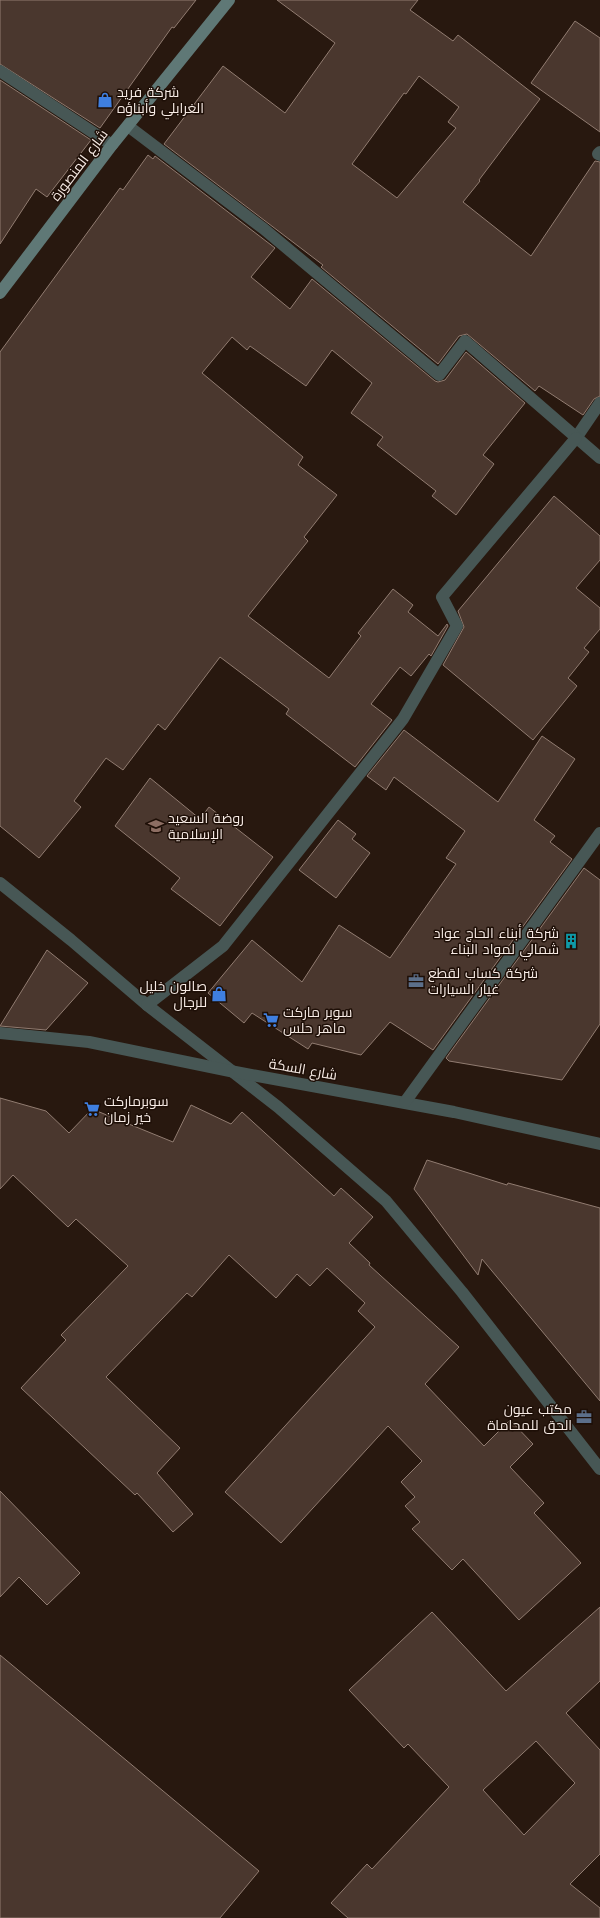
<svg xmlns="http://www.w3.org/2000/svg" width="600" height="1918" font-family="'Work Sans',Cairo,sans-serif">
  <rect width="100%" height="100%" fill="#28180f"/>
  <!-- building -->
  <g fill="#4a372e" stroke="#917c71" fill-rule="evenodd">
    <polygon points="0,0 196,0 174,28 172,27 100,128 0,64"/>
    <path d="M 277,0 L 418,0 L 410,10 L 453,41 L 458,35 L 540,99 L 479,180 L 480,181 L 463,202 L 531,256 L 595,161 L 600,162 L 600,396 L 594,399 L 583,415 L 539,386 L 535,391 L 467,334 L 459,336 L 438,364 L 321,267 L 323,265 L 164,144 L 223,66 L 285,113 L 335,43 ZM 419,76 L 459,107 L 448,122 L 456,128 L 397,198 L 352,164 L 404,93 L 406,94 Z"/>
    <polygon points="575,21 600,38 600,132 531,83"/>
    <polygon points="0,80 91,140 47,197 36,189 0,244"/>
    <polygon points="148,155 153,159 155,156 275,248 251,277 290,309 312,279 435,381 438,382 445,380 466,352 525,403 483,455 494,464 456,515 432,496 436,491 377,445 383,437 351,413 372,383 332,350 306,386 250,346 247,350 232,337 202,373 303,457 298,465 337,495 304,537 308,541 248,616 329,678 361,636 358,633 393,589 413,605 408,612 438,636 447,624 448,626 431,656 429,654 411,676 400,667 371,704 392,720 355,767 286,714 289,709 220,657 165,730 158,724 123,770 106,758 74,801 81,807 39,858 0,826 0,352 120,188 123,190"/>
    <polygon points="554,496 600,536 600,560 576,588 600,608 600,629 584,648 589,652 568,678 577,686 533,740 443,665 464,627 458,611"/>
    <polygon points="404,730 498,802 542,736 575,759 534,820 555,836 550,842 572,859 433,1050 390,1022 361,1055 312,1043 308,1049 252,1013 244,1023 208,993 252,940 302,982 339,925 390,958 456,864 446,858 465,831 394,777 386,790 367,776"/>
    <polygon points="150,778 200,819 209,807 273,857 220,926 171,889 180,878 115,826"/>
    <polygon points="338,820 356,834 352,839 370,853 336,898 299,870"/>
    <polygon points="584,868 600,880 600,1024 562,1080 449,1061 446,1058"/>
    <polygon points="47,950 88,983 46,1030 0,1026"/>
    <polygon points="0,1098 46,1111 69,1133 92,1109 173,1142 191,1105 231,1124 242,1112 334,1196 341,1188 373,1217 349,1243 370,1263 369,1265 459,1347 425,1384 484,1446 510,1420 533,1444 510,1467 544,1503 534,1513 581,1563 519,1620 463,1559 452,1570 412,1529 420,1522 405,1506 415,1497 401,1482 422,1461 388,1426 281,1543 225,1492 375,1327 358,1311 365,1303 327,1268 310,1286 297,1274 276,1298 229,1255 192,1297 187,1293 106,1377 180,1448 157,1473 193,1514 173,1532 137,1493 135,1495 21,1388 66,1340 61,1335 128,1266 76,1219 68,1227 13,1175 0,1189"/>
    <polygon points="427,1160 507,1185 508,1183 600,1208 600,1401 482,1259 478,1275 414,1189"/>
    <polygon points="0,1491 80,1573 47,1605 19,1577 0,1597"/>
    <path d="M 600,1607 L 600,1681 L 566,1713 L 600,1750 L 600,1854 L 570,1884 L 600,1908 L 600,1918 L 348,1918 L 331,1903 L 367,1864 L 372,1869 L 449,1787 L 408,1744 L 404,1748 L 349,1690 L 432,1612 L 506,1691 ZM 536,1741 L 575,1783 L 524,1835 L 483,1790 Z"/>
    <polygon points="0,1655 259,1871 220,1918 0,1918"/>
  </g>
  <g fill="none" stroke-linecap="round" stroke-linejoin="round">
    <!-- service -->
    <g stroke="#475755" stroke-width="12">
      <polyline points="0,71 112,145"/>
      <polyline points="576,438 600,403"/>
    </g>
    <!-- minor -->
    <g stroke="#475755" stroke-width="12">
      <polyline points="128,126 264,229 439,375 465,341 600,458"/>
      <polyline points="600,152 598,154 600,155"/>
      <polyline points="0,883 71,940 147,1005 278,1107 386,1201 462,1292 600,1469"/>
      <polyline points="147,1005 223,946 403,719 457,626 442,597 576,438"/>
      <polyline points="0,1033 89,1042 230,1071 454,1112 600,1144"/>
      <polyline points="405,1102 600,833"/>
    </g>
    <!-- secondary -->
    <polyline stroke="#5f7876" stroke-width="12" points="0,293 112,145 229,0"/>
  </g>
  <!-- icons -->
  <defs>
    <symbol id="shop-bare" viewBox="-9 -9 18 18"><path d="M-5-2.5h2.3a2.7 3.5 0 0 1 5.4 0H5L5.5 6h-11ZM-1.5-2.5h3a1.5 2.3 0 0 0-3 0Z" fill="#3f7fe0" stroke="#1e0f07" stroke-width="2.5" paint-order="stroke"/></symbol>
    <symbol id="school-bare" viewBox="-9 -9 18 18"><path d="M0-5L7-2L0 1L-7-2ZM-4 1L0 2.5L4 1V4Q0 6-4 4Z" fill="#8d6e63" stroke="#1e0f07" stroke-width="2.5" paint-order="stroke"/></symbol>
    <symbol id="building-bare" viewBox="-9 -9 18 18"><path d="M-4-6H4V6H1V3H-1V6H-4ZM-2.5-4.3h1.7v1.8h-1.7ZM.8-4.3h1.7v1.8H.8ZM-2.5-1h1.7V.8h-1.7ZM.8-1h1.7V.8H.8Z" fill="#0f9aa8" stroke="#1e0f07" stroke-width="2.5" paint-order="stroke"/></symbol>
    <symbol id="office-bare" viewBox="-9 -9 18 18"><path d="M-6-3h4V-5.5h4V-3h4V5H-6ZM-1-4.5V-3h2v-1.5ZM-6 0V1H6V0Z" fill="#5c6f8a" stroke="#1e0f07" stroke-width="2.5" paint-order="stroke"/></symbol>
    <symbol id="supermarket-bare" viewBox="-9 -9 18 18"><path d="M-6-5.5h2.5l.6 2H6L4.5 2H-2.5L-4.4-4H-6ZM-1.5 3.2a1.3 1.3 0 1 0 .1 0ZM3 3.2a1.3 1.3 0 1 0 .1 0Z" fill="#3f7fe0" stroke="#1e0f07" stroke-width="2.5" paint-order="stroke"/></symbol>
  </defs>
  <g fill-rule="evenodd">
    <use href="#shop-bare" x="94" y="89" width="22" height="22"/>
    <use href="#school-bare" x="145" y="815" width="22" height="22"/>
    <use href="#building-bare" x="560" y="930" width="22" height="22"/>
    <use href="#office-bare" x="405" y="970" width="22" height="22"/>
    <use href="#shop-bare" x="208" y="983" width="22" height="22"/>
    <use href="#supermarket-bare" x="260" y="1009" width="22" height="22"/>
    <use href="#supermarket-bare" x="81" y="1098" width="22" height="22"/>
    <use href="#office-bare" x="573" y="1406" width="22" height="22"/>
  </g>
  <g text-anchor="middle" stroke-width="3" stroke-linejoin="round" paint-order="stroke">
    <!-- poi labels -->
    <g font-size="14" fill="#f7ebe5" stroke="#1e0f07" text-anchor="start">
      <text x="117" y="97">شركة فريد<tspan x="117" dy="16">الغرابلي وأبناؤه</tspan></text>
      <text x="168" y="823">روضة السعيد<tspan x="168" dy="16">الإسلامية</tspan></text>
      <text x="559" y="938" text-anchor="end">شركة أبناء الحاج عواد<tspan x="559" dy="16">شمالي لمواد البناء</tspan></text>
      <text x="428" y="978">شركة كساب لقطع<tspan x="428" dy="16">غيار السيارات</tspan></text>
      <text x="207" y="991" text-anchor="end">صالون خليل<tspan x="207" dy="16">للرجال</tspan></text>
      <text x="283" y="1017">سوبر ماركت<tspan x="283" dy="16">ماهر حلس</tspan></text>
      <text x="104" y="1106">سوبرماركت<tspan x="104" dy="16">خير زمان</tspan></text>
      <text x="572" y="1414" text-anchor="end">مكتب عيون<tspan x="572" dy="16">الحق للمحاماة</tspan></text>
    </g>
    <!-- street labels -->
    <g font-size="14" fill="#f7ebe5" stroke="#1e0f07">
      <text transform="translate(79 165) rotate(-53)" y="5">شارع المنصورة</text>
      <text transform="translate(303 1069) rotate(10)" y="5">شارع السكة</text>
    </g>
  </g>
</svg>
